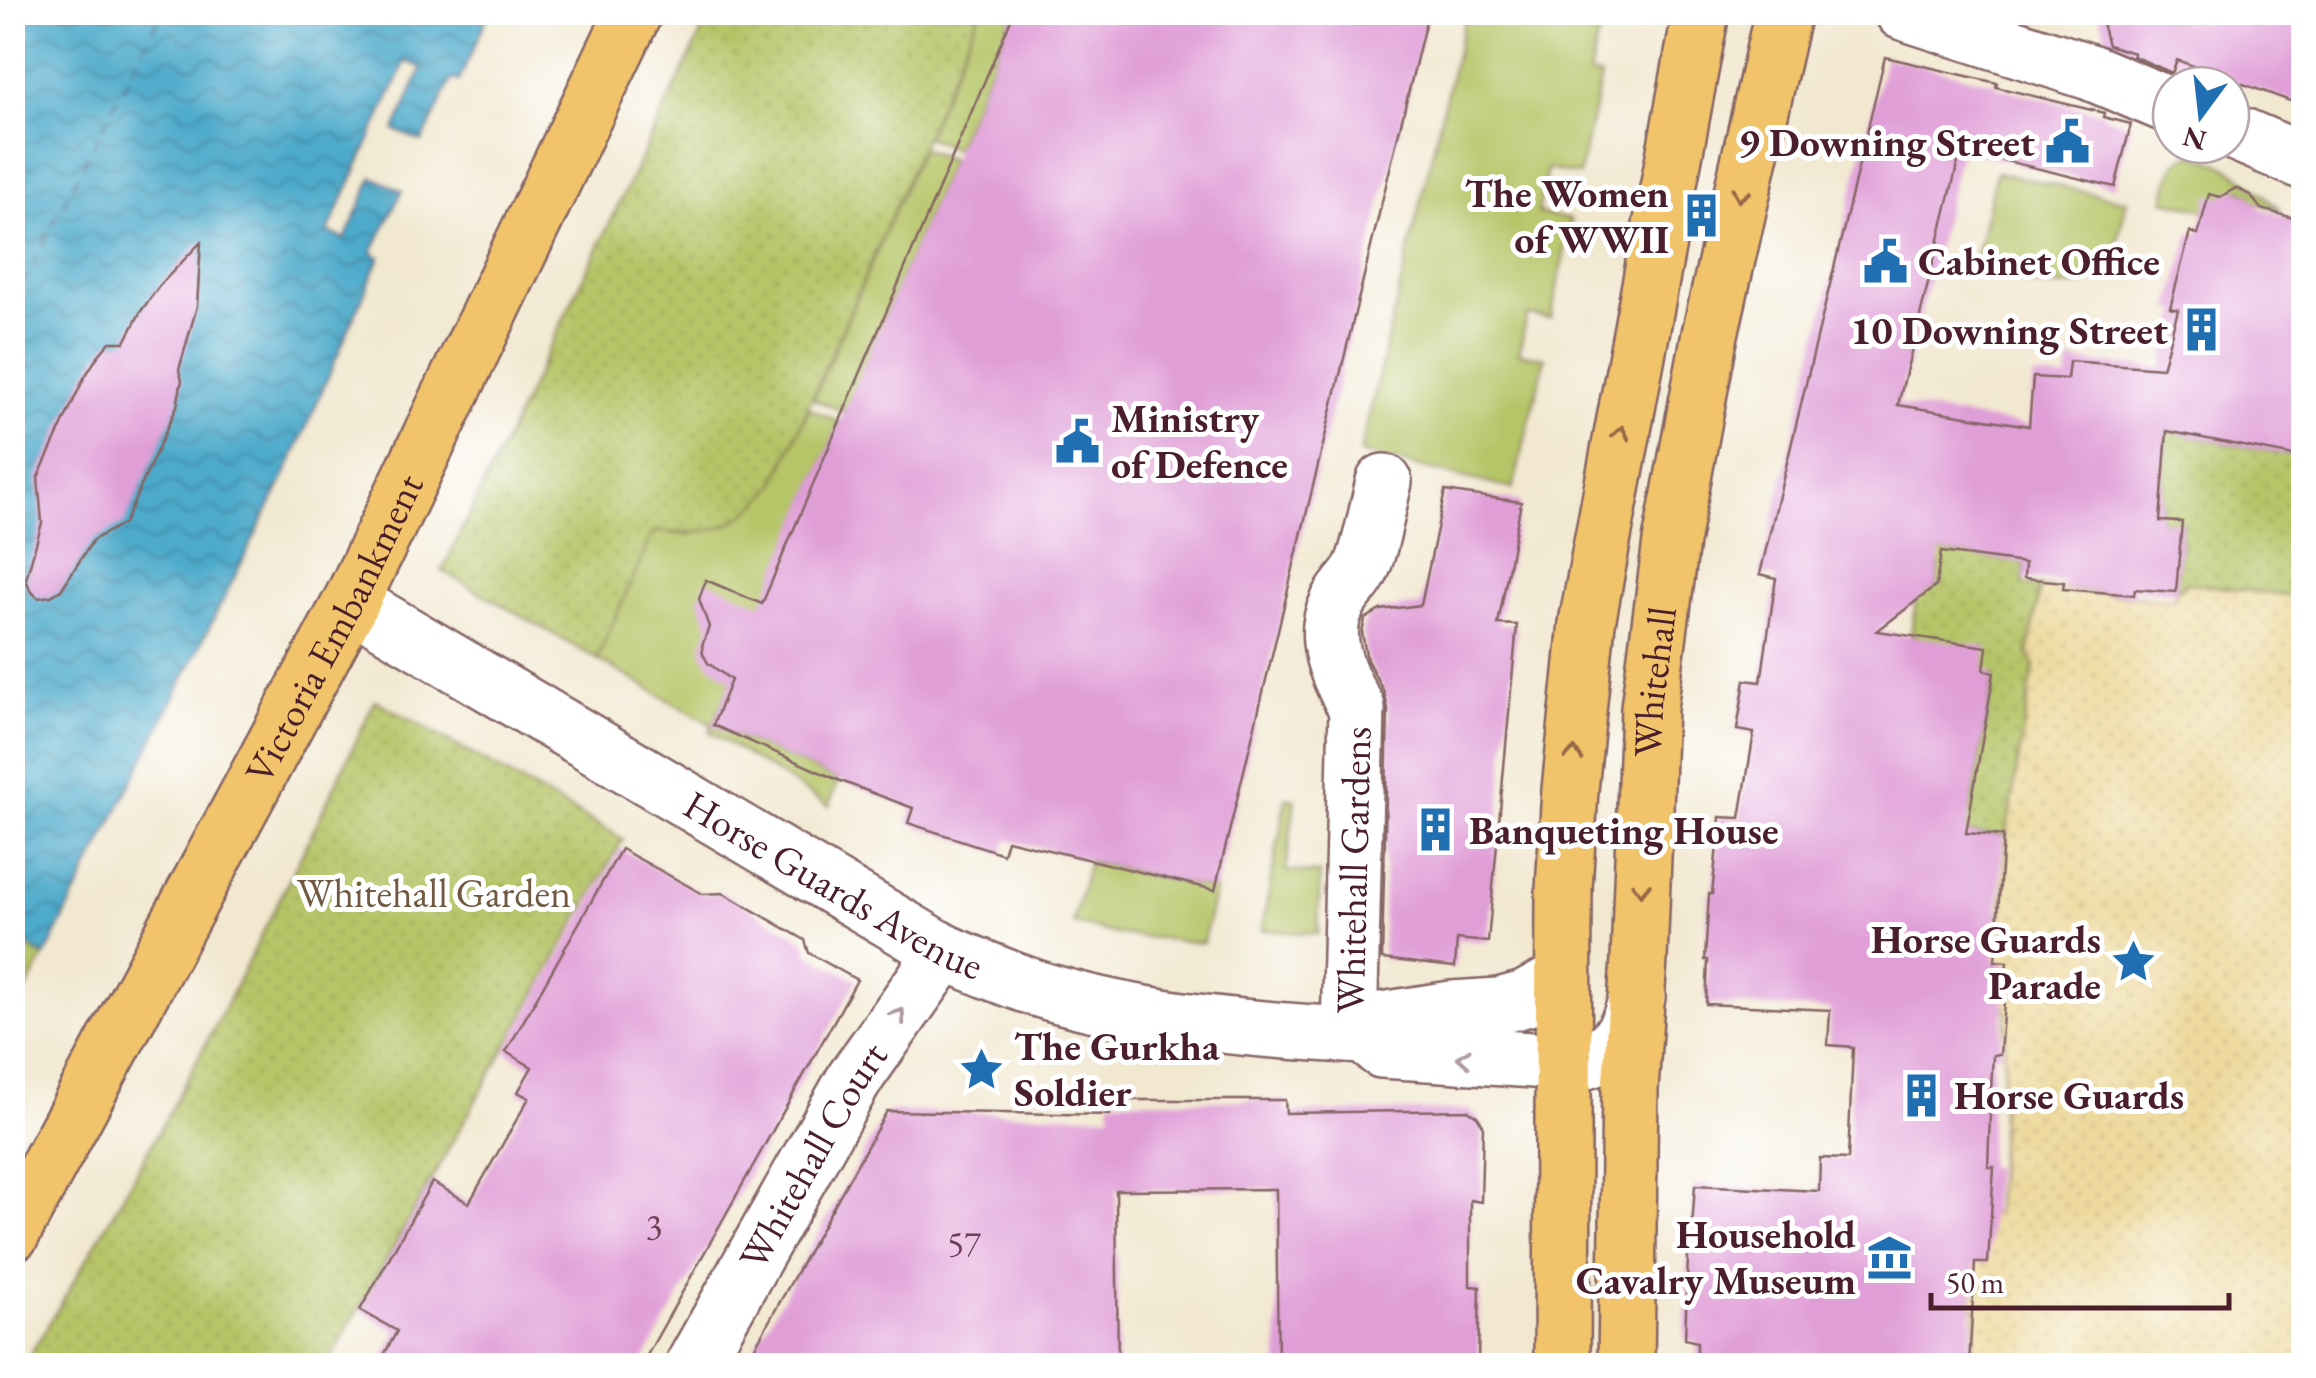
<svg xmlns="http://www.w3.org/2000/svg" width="2316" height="1378" font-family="'EB Garamond',serif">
  <defs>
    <pattern id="sand-dots" width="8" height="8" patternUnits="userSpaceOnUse" patternTransform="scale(2.5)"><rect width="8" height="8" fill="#eeda9e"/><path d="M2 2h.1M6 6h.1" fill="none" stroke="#cebb88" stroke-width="1.8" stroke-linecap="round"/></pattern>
    <pattern id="park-dots" width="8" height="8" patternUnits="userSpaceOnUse" patternTransform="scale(2.5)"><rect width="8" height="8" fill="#b6c568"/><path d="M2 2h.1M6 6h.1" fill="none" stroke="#9ea95a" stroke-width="1.8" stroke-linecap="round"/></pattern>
    <pattern id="water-waves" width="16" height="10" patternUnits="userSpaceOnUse" patternTransform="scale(2.5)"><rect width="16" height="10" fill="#4daacb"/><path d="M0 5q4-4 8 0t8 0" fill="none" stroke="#428aa5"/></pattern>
  </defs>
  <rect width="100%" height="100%" fill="#fff"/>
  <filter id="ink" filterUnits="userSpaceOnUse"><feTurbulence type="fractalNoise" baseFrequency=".01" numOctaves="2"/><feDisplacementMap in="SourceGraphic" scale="20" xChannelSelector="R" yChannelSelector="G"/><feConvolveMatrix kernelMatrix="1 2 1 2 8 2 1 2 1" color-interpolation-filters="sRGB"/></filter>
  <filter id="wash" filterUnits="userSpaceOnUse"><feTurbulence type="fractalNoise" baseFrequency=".0048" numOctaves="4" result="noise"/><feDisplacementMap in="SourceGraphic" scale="40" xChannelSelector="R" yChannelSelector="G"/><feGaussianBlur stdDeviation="2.25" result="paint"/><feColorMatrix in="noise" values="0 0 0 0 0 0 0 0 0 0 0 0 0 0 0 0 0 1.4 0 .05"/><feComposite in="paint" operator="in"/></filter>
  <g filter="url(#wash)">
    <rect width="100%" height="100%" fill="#f2e8d0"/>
    <!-- grass -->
    <g fill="#b6c568" stroke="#80724a" stroke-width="2.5">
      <polygon points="979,13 1014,13 955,149 926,137"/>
      <polygon points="1466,13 1603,13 1589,74 1601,77 1579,175 1547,169 1538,213 1571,220 1551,318 1527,315 1519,353 1545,358 1513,489 1360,453"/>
      <polygon points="921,148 951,160 845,412 813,399"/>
      <path d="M 2197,154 L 2233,170 L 2281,210 L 2254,202 L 2250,195 L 2241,189 L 2205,210 L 2164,200 C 2170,179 2171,156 2197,154 Z"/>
      <path d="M 1996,172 L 2127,201 C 2121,223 2118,257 2101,274 C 2077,300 2003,279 1973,271 Z"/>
      <polygon points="809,408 840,422 713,725 838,780 829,806 710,732 712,725 597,659 654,531 689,535 744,515 775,484"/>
      <polygon points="1286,798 1295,800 1286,871 1320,874 1318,934 1262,930"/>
      <polygon points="1089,861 1215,890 1203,943 1116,934 1073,923"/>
    </g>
    <!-- sand -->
    <polygon fill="url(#sand-dots)" stroke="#9c7c64" stroke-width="2.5" points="2185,582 2303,598 2303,1365 1973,1365 1976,1308 1947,1306 1952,1212 1995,1213 2007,1010 1965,1007 1971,915 2002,916 2007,829 2034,664 2028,654 2040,587 2174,600 2176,588"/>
    <!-- park -->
    <g fill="url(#park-dots)" stroke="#80724a" stroke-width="2.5">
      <path d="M 711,13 L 979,13 L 775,484 C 741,528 708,538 654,531 L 597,659 L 442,571 Z"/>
      <polygon points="2167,431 2303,458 2303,598 2185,582 2180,589 2176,588 2182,523 2160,521"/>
      <polygon points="1926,550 2025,562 2023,585 2040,587 2028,654 2034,664 2007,829 2003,835 1955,832 1970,810 1994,676 1911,636 1916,598 1936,586 1939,565"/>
      <path d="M 375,700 L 623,839 L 327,1365 L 24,1365 C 154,1152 270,927 375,700 Z"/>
      <polygon points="13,938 45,956 13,1014"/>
    </g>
    <!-- water -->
    <polygon fill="url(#water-waves)" stroke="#4c647b" stroke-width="2.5" points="13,13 489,13 459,81 452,79 422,142 395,130 422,68 406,61 328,232 345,239 373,177 402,191 372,252 380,257 287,472 45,956 13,938"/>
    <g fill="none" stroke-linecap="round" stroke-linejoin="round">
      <!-- ferry -->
      <polyline stroke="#4b5e73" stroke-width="2.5" stroke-dasharray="12 10" stroke-linecap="butt" points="12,304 162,12"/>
    </g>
    <g id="blocks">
      <!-- building -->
      <g fill="#e09ed7">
        <polygon points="1014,12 1428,12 1215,890 1007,840 1003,854 908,823 913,808 838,780 713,725 731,680 708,663 703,654 702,646 709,627 699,599 706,580 762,604"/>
        <polygon points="2099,12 2304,12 2304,106 2177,60 2172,73 2133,56 2134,53 2108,45"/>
        <polygon points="1885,57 1997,83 1996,87 2104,113 2103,117 2131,124 2115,187 1961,150 1898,405 2029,426 2033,377 2067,379 2069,361 2162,368 2178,310 2170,308 2190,232 2198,235 2209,194 2220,197 2236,188 2250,195 2261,209 2304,221 2304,458 2167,431 2160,521 2182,522 2176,592 2135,589 2134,595 2063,589 2064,582 2024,578 2025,563 1941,552 1936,586 1877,631 1987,647 1984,670 1994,673 1966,833 2003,836 1995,961 2007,962 2000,1055 1993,1055 1991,1089 1988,1167 1994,1167 1988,1263 1975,1263 1969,1366 1697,1366 1697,1342 1685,1339 1689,1228 1692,1228 1695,1185 1819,1191 1820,1158 1848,1159 1853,1047 1828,1045 1830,1010 1706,1004 1708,960 1705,960 1709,894 1712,894 1720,817 1740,818 1754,733 1737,730 1745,680 1761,682 1776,578 1760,574"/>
        <polygon points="201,242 197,306 179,370 182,380 177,406 129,513 124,523 93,540 61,590 51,596 38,598 30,590 26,579 42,523 38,477 84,378 98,356 110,342 125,342 141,311 160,285"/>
        <polygon points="1445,491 1521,502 1498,624 1517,625 1488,942 1457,939 1455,967 1382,959 1388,709 1384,692 1367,660 1362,633 1365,619 1380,610 1421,605"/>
        <polygon points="621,849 703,894 723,893 805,940 809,953 857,980 641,1366 378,1366 397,1331 360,1310 432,1182 469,1203 529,1098 518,1092 532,1067 506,1052"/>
        <polygon points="1110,1100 1285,1100 1286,1113 1468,1110 1477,1116 1483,1125 1481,1202 1470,1200 1470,1286 1480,1287 1478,1360 1469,1361 1469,1366 1278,1366 1276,1189 1116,1190 1118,1366 744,1366 887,1111 1110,1115"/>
      </g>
    </g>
  </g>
  <g filter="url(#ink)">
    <use href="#blocks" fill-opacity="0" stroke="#856565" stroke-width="2.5"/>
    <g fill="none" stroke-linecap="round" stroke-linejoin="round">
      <defs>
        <g id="minor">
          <polyline points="1903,12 2090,72 2171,106"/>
          <polyline points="2231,131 2304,162"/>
          <path id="s1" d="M 351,602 L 944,952 C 979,966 1015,983 1052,993 C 1153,1022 1259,1030 1364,1036 L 1382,1050 L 1578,1063 C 1613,1056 1629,1031 1637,997"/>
          <path id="s2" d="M 1349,1035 L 1357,708 C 1339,679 1320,639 1337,605 C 1342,592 1353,584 1359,573 C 1370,554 1378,505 1384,482"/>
          <polyline points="1364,1036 1382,1020 1452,1009 1499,1006 1525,999 1563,978"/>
          <path id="s3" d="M 693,1366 L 855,1078 L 944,952"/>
        </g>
        <g id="major">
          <path id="s4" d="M 12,1233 L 351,602 L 634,12"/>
          <polyline points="1562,1366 1564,889 1570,790 1587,623 1701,12"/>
          <path id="s5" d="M 1626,1366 L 1630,1089 L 1639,959 L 1649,708 L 1671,542 L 1710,334 L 1783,12"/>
        </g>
      </defs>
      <!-- minor casing -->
      <use href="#minor" stroke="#856565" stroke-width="60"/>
      <!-- major casing -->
      <use href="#major" stroke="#856565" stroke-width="60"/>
      <!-- minor -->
      <use href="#minor" stroke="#fff" stroke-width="55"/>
      <!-- major -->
      <use href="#major" stroke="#f1c36a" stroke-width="55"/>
    </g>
    <!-- one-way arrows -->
    <defs><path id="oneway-chevron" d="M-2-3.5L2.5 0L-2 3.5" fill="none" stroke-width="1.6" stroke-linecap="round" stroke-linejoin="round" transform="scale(2.5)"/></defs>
    <g stroke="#956947">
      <use href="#oneway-chevron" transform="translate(1740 195) rotate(103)"/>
      <use href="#oneway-chevron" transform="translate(1621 433) rotate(-79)"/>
      <use href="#oneway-chevron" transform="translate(1574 754) rotate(-84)"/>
      <use href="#oneway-chevron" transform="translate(1641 889) rotate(91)"/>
    </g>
    <g stroke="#ae9aa0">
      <use href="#oneway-chevron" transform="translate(899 1015) rotate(-55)"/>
      <use href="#oneway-chevron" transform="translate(1464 1058) rotate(-176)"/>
    </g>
  </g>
  <!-- icons -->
  <defs>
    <symbol id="civic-bare" viewBox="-9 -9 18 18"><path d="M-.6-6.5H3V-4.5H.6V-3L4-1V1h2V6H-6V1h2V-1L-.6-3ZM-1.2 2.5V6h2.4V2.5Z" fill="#1f6fb2" stroke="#fff" stroke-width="2.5" paint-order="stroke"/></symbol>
    <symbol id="building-bare" viewBox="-9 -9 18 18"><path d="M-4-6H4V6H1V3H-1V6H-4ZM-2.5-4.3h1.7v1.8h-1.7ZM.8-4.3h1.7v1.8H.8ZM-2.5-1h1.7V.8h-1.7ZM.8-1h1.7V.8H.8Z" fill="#1f6fb2" stroke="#fff" stroke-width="2.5" paint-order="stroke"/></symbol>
    <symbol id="sight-bare" viewBox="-9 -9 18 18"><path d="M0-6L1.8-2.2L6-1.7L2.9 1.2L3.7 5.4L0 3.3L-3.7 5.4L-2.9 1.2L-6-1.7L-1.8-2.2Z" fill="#1f6fb2" stroke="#fff" stroke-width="2.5" paint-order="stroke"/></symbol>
    <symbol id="museum-bare" viewBox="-9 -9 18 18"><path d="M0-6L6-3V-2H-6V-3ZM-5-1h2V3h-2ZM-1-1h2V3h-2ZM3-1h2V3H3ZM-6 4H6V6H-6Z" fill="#1f6fb2" stroke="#fff" stroke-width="2.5" paint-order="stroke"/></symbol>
  </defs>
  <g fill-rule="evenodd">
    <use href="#civic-bare" x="2036" y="110" width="63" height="63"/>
    <use href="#building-bare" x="1670" y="184" width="63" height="63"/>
    <use href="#civic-bare" x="1854" y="230" width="63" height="63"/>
    <use href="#building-bare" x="2170" y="298" width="63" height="63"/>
    <use href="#civic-bare" x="1046" y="410" width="63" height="63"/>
    <use href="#building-bare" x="1404" y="798" width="63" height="63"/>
    <use href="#sight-bare" x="2102" y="930" width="63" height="63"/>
    <use href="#sight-bare" x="950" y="1038" width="63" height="63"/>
    <use href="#building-bare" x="1890" y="1064" width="63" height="63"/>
    <use href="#museum-bare" x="1858" y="1226" width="63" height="63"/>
  </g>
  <g text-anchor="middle" stroke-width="10" stroke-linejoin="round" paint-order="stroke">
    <!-- number labels -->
    <g font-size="35" fill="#703f56">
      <text x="654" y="1239">3</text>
      <text x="964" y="1256">57</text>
    </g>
    <!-- poi labels -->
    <g font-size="40" font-weight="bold" fill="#4a1f2b" stroke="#fff" text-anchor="end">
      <text x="2035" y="156">9 Downing Street</text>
      <text x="1669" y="207">The Women<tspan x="1669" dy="46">of WWII</tspan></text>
      <text x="1918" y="275" text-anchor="start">Cabinet Office</text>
      <text x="2168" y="344">10 Downing Street</text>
      <text x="1111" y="432" text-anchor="start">Ministry<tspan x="1111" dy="46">of Defence</tspan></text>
      <text x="1469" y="844" text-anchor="start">Banqueting House</text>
      <text x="2101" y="953">Horse Guards<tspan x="2101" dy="46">Parade</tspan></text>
      <text x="1014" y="1060" text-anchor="start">The Gurkha<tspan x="1014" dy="46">Soldier</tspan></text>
      <text x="1954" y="1109" text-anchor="start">Horse Guards</text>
      <text x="1856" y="1248">Household<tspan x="1856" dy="46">Cavalry Museum</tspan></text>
    </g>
    <!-- street labels -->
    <g font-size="40" fill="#4a1f2b" stroke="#fff">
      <text dy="14" stroke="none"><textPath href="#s4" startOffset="685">Victoria Embankment</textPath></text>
      <text dy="14" stroke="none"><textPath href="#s5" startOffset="685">Whitehall</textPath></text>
      <text dy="14" stroke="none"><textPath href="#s2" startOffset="165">Whitehall Gardens</textPath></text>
      <text dy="14" stroke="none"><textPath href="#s1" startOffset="560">Horse Guards Avenue</textPath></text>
      <text dy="14" stroke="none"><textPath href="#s3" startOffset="242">Whitehall Court</textPath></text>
    </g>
    <!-- park labels -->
    <g font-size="40" fill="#705940" stroke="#fff">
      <text x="434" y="907">Whitehall Garden</text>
    </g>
  </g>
  <!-- margin -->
  <rect width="2316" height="1378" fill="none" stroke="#fff" stroke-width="50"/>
  <!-- north arrow -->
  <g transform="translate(2201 115) rotate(195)"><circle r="48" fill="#ffffff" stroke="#b7a5aa" stroke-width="2.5"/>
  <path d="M0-8L18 38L0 25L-18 38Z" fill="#1f6fb2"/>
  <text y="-15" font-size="28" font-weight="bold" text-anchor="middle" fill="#4a1f2b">N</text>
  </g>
  <!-- scale -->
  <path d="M1931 1293v15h298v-15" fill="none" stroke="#4a1f2b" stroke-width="5"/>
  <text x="1946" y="1293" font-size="30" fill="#4a1f2b" stroke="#ffffff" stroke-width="8" paint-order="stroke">50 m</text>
</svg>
